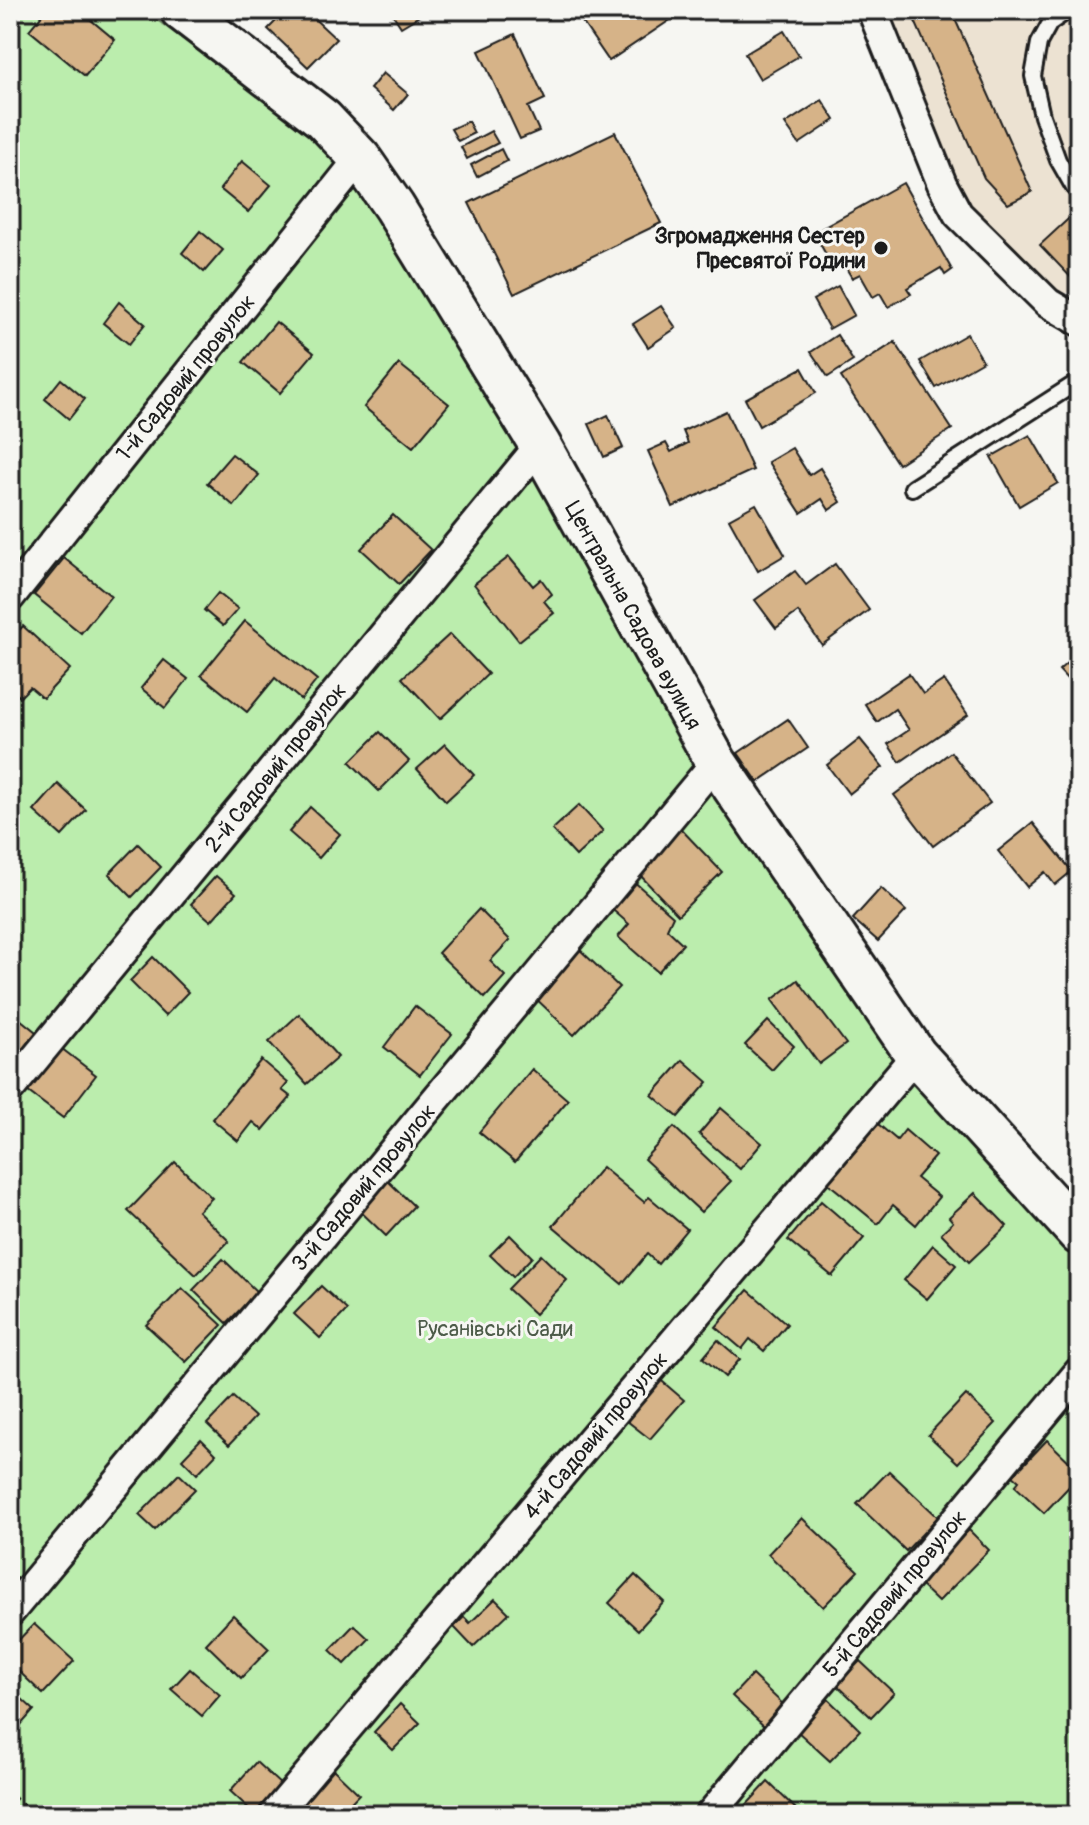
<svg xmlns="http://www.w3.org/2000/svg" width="1089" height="1825" font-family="Pangolin,sans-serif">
  <rect width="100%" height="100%" fill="#f6f6f2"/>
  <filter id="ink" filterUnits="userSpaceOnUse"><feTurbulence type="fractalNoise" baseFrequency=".0125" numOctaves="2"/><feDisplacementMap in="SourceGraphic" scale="16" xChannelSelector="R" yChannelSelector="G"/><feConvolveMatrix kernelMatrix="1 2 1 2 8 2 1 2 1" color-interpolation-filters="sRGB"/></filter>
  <g filter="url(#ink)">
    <!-- built -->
    <polygon fill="#ece2d2" points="872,10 1079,10 1079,286 1048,303 958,214"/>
    <!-- green -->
    <polygon fill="#bbedad" stroke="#6c8464" stroke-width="2" points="10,10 144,10 339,157 903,1067 1079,1264 1079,1815 18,1815 10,1808"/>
    <!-- building -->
    <g fill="#d6b388" stroke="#1c1c1c" stroke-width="2">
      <polygon points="46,10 79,10 115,40 85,76 29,30"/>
      <polygon points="287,10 305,10 336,39 308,67 268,29"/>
      <polygon points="390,10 429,10 401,27"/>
      <polygon points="574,10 685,10 609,61"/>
      <polygon points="933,10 951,10 1032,192 1008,204 984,178 915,21"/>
      <polygon points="784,31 799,56 760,79 745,54"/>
      <polygon points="515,34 545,99 528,107 539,131 520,139 479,51"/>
      <polygon points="383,73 408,94 394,110 370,89"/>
      <polygon points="822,100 835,120 799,144 785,124"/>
      <polygon points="468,121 474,133 458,141 451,129"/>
      <polygon points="491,131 498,143 467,159 461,147"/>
      <polygon points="615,132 661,223 514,294 469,203"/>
      <polygon points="501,149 507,161 477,177 471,165"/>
      <polygon points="242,161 271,185 248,212 220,189"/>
      <polygon points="903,183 952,270 945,275 941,268 907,288 911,294 888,307 880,293 873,297 860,274 852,278 843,263 834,269 814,233"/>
      <polygon points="1079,209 1079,286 1040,245"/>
      <polygon points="200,231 223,250 204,272 182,253"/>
      <polygon points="838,286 854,315 829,329 813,300"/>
      <polygon points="119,302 145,324 129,344 103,323"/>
      <polygon points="661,306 676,328 648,347 633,324"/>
      <polygon points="276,322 314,353 280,393 243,362"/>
      <polygon points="967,334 983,361 936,388 920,361"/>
      <polygon points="837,335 853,361 828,377 811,352"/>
      <polygon points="895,342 952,429 898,464 841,377"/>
      <polygon points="399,364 449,404 413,447 364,407"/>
      <polygon points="802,368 816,393 759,426 745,399"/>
      <polygon points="61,379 85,399 69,419 45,399"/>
      <polygon points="726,411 753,470 673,507 648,451 666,443 671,452 688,443 683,431"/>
      <polygon points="608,415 623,448 604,457 589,424"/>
      <polygon points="1030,435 1058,483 1019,506 991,457"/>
      <polygon points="792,448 809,475 820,468 841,502 829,510 822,499 801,513 768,462"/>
      <polygon points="232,454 259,475 234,506 207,483"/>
      <polygon points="756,504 785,555 758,571 729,519"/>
      <polygon points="393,515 431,550 399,584 361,549"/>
      <polygon points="509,557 533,586 541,579 552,594 544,601 554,613 519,641 474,584"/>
      <polygon points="64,558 111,596 81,633 34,595"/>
      <polygon points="835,564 869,610 822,645 798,612 776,628 755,600 795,571 806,585"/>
      <polygon points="218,593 238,609 223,626 204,610"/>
      <polygon points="245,621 317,680 301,700 275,678 247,712 201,675"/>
      <polygon points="23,626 70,669 43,698 30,687 20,697 10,688 10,640"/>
      <polygon points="450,634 488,674 440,719 402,678"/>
      <polygon points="1079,652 1079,692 1059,670"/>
      <polygon points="164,660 188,679 165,708 141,688"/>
      <polygon points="909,674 923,694 944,680 968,715 900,762 888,744 909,730 895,709 877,722 865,704"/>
      <polygon points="788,719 808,748 758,782 738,753"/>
      <polygon points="380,732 409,761 379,791 350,762"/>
      <polygon points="860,739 883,767 849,794 827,765"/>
      <polygon points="445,744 474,775 446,801 417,769"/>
      <polygon points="951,752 990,803 933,846 894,795"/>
      <polygon points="58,784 86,810 62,836 34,811"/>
      <polygon points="579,805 603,831 576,856 552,830"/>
      <polygon points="310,807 340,834 319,858 289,832"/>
      <polygon points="1033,823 1072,871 1055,885 1045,872 1027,887 998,851"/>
      <polygon points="680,828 722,872 678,915 636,871"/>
      <polygon points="138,844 161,867 132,897 109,874"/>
      <polygon points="216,876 236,893 211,921 191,904"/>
      <polygon points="631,879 673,916 667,929 683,944 658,972 618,937 629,924 607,905"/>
      <polygon points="881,888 906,911 878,941 853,919"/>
      <polygon points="479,909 510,940 490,961 505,976 485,998 438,953"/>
      <polygon points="575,945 619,987 574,1035 530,993"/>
      <polygon points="153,957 188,992 165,1016 130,981"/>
      <polygon points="798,980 846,1044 819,1064 772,1000"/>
      <polygon points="415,1006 452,1034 420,1075 384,1047"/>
      <polygon points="10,1011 36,1032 13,1061 10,1059"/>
      <polygon points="299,1014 338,1057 307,1084 269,1042"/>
      <polygon points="768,1021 794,1046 772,1070 745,1045"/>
      <polygon points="57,1045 96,1075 63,1118 23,1088"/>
      <polygon points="261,1060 288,1083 282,1090 291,1097 263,1130 253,1122 238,1141 212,1119"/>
      <polygon points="683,1060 708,1082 678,1117 652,1095"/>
      <polygon points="532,1069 568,1100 515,1162 479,1132"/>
      <polygon points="721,1108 762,1143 740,1169 699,1134"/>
      <polygon points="878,1124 897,1140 905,1130 935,1156 916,1178 939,1197 916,1225 893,1205 878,1224 828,1183"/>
      <polygon points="674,1127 731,1181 701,1212 644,1159"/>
      <polygon points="175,1162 212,1198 198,1211 229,1241 196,1275 128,1211"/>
      <polygon points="602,1167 644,1202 649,1197 687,1229 658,1264 647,1254 622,1284 553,1226"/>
      <polygon points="387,1180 414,1206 386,1236 359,1210"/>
      <polygon points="975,1193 1007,1226 969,1262 941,1233 953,1222 949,1217"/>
      <polygon points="821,1201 864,1238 832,1276 788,1240"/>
      <polygon points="510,1235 532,1257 513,1277 490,1255"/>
      <polygon points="933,1245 956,1265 927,1299 904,1280"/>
      <polygon points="541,1255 567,1280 535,1314 508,1289"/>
      <polygon points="223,1259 257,1292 227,1323 193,1290"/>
      <polygon points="321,1286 347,1310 320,1338 294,1314"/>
      <polygon points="182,1288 222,1325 186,1362 146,1325"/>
      <polygon points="748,1290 787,1324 764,1351 750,1339 742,1349 716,1327"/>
      <polygon points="718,1340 740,1359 725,1377 703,1358"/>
      <polygon points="656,1376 684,1400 650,1439 622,1417"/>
      <polygon points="966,1395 996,1423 958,1463 928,1435"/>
      <polygon points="233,1397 255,1417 229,1445 207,1424"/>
      <polygon points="201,1439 216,1454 197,1474 182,1459"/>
      <polygon points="1047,1440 1079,1471 1079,1476 1044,1513 1015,1486 1019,1481 1013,1476"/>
      <polygon points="889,1471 938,1517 906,1551 857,1504"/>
      <polygon points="179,1474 195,1489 155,1530 139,1515"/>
      <polygon points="10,1480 19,1488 10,1498"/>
      <polygon points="802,1518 858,1571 823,1607 768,1554"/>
      <polygon points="969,1530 989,1550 938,1602 918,1583"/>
      <polygon points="635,1575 664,1602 638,1630 609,1603"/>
      <polygon points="495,1599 509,1613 473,1647 454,1627 464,1617 470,1623"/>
      <polygon points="233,1615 269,1649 241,1678 206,1644"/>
      <polygon points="34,1624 74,1661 43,1694 10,1663 10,1649"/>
      <polygon points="354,1625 369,1639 345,1664 330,1650"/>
      <polygon points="860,1661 894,1693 871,1717 837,1685"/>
      <polygon points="190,1669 220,1695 202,1716 171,1689"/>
      <polygon points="752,1675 787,1708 767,1729 732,1696"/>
      <polygon points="10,1688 34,1710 10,1737"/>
      <polygon points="828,1699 860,1730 830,1761 797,1731"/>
      <polygon points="400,1704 420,1723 393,1750 374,1732"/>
      <polygon points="256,1762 282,1786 256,1815 230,1791"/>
      <polygon points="333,1769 359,1794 339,1815 312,1815 300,1804"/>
      <polygon points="768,1782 799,1812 795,1815 737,1815"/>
    </g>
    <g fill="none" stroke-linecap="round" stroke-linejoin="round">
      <defs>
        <g id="lane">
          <polyline points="1069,10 1050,23 1039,43 1033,76 1042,116 1058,160 1074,188"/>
          <polyline points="912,488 1079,381"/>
        </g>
        <g id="street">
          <polyline points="872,10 942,184 958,214 1048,303 1079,321"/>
          <polyline points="10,597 360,158"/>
          <polyline points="10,1089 540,445"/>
          <polyline points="10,1612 716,762"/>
          <polyline points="274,1815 916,1055"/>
          <polyline points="710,1815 1079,1372"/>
        </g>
        <polyline id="secondary" points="181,10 323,119 360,158 394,207 540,445 716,762 916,1055 1079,1234"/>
      </defs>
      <!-- lane casing -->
      <use href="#lane" stroke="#1c1c1c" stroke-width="20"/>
      <!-- street casing -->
      <use href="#street" stroke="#1c1c1c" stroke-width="34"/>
      <!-- secondary casing -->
      <use href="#secondary" stroke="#1c1c1c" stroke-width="46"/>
      <!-- path -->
      <polyline stroke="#1c1c1c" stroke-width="5" stroke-dasharray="8 6" stroke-linecap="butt" points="10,1795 32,1815"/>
      <!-- lane -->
      <use href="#lane" stroke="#f6f6f2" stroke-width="14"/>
      <!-- street -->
      <use href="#street" stroke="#f6f6f2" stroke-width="28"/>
      <!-- secondary -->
      <use href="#secondary" stroke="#f6f6f2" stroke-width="40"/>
    </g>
  </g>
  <!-- markers -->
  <circle fill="#1c1c1c" stroke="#f6f6f2" stroke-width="3" cx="881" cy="248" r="8"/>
  <g text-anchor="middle" stroke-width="6" stroke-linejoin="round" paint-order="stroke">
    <!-- poi labels -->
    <g font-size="22" font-weight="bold" fill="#1c1c1c" stroke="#f6f6f2" text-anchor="end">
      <text x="865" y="243">Згромадження Сестер<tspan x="865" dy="25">Пресвятої Родини</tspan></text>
    </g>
    <!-- street labels -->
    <g font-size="22" fill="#1c1c1c" stroke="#f6f6f2">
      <text transform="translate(185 377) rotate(-51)" y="8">1-й Садовий провулок</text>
      <text transform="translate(634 615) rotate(61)" y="8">Центральна Садова вулиця</text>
      <text transform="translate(275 767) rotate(-51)" y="8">2-й Садовий провулок</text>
      <text transform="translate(363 1187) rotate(-50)" y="8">3-й Садовий провулок</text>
      <text transform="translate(595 1435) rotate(-50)" y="8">4-й Садовий провулок</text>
      <text transform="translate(894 1593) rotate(-50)" y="8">5-й Садовий провулок</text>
    </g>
    <!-- park labels -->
    <g font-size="22" fill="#4c5b48" stroke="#f6f6f2">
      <text x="495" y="1336">Русанівські Сади</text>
    </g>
  </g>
  <!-- margin -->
  <rect width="1089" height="1825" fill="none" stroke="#f6f6f2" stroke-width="40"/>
  <rect x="20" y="20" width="1049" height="1785" fill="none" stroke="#1c1c1c" stroke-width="3" filter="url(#ink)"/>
</svg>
